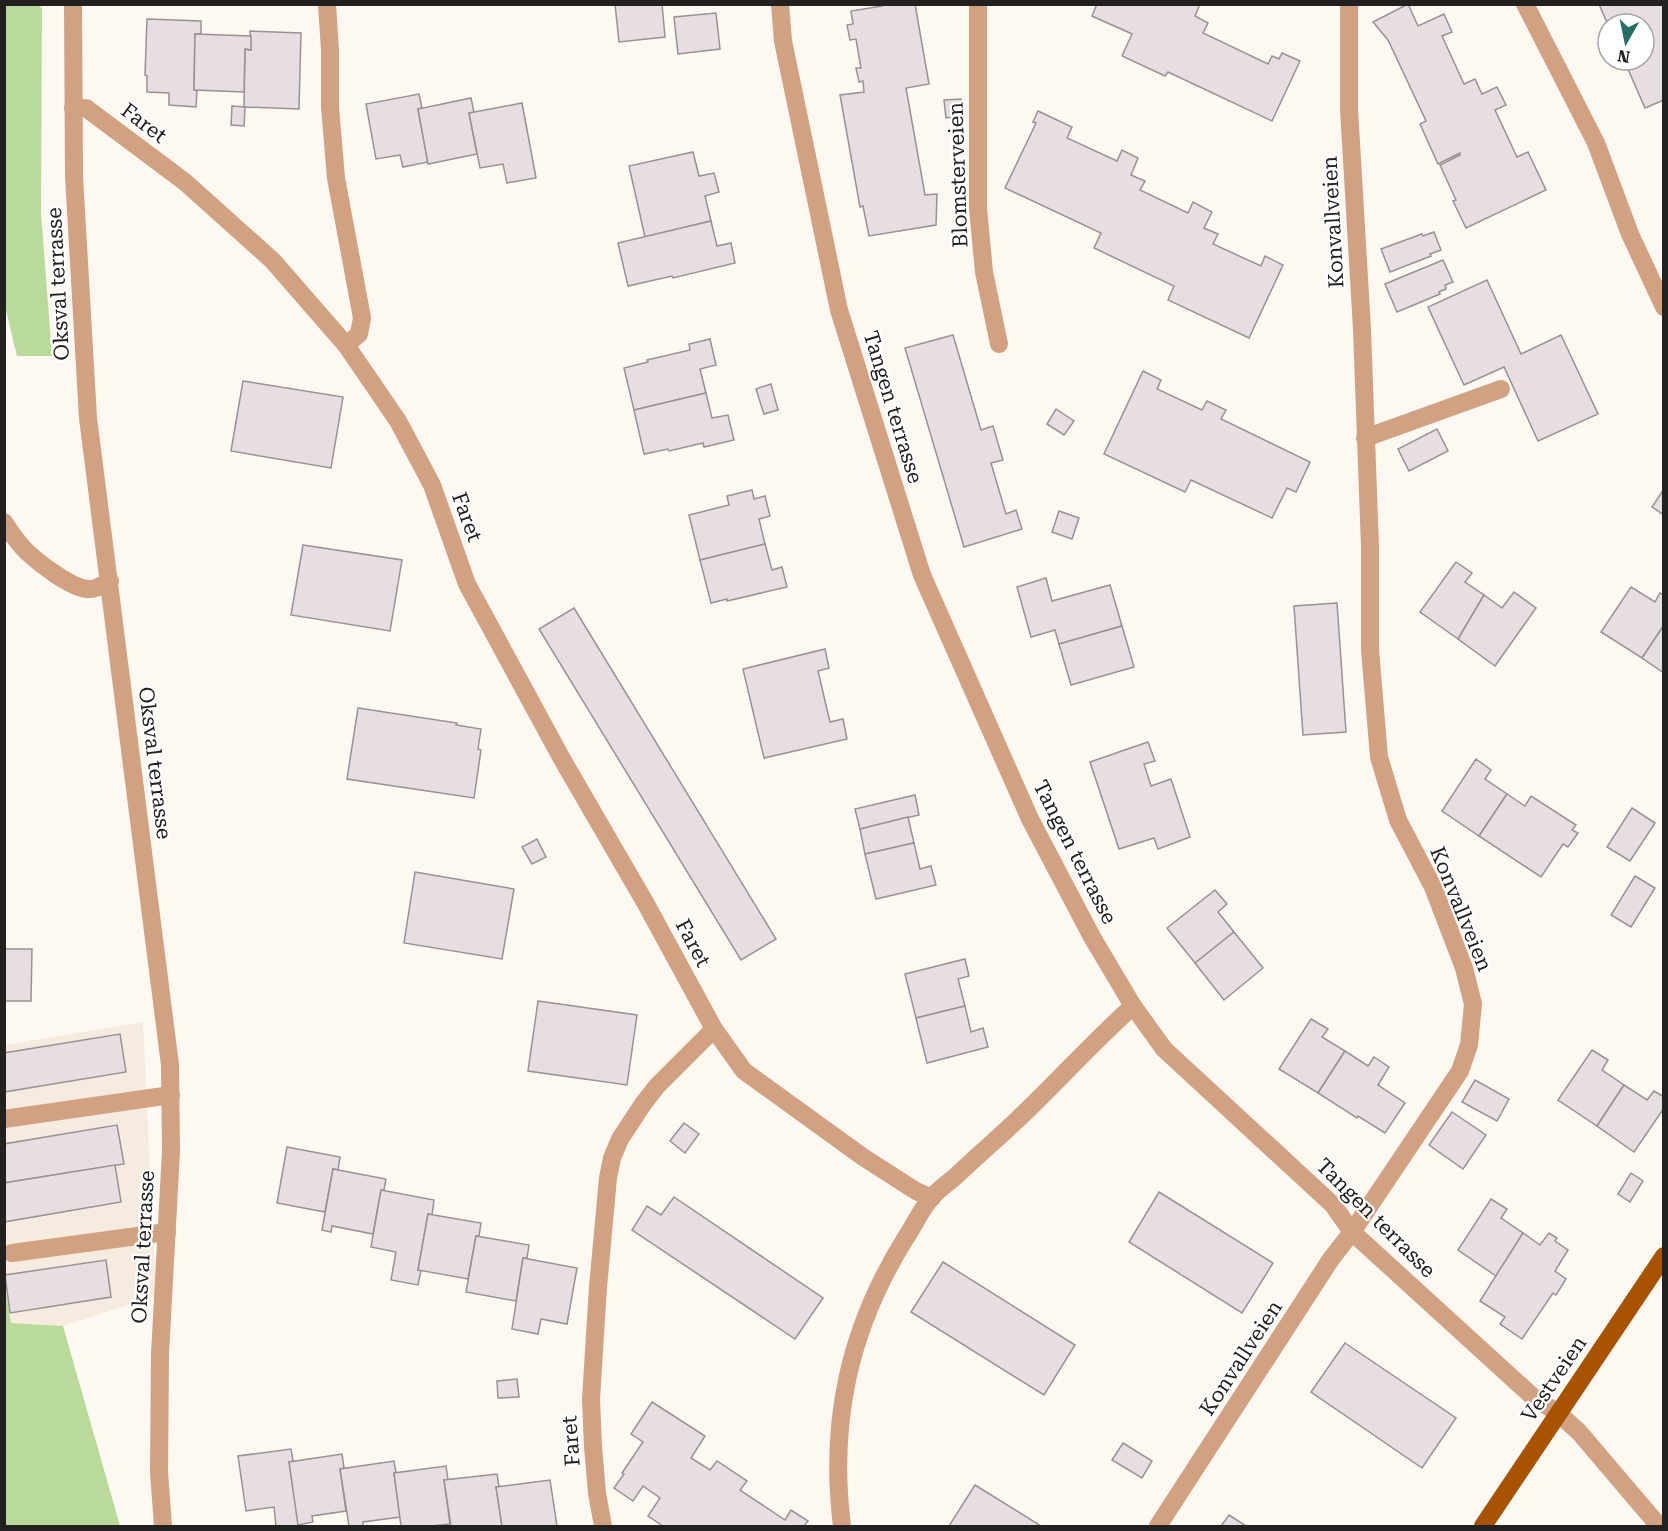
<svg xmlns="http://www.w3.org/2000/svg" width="1668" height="1531" font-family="'Roboto Serif',serif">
  <rect width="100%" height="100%" fill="#fdf8f2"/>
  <!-- built -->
  <polygon fill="#f6ebdf" points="143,1022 156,1296 63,1326 11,1323 4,1287 4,1045"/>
  <!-- green -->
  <g fill="#bada9a">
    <polygon points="4,5 39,5 42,9 41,212 52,356 17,356 4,302"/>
    <polygon points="5,1287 11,1323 63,1326 120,1526 5,1526"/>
  </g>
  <!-- building -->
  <g fill="#e6dee0" stroke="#999193" stroke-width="1.5">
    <polygon points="615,4 662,4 665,37 619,42"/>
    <polygon points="883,4 915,4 929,84 906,88 925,195 937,194 936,225 869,236 863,206 860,207 840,95 864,92 863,81 859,82 856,68 861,68 856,39 850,40 847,25 853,24 851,11 882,6"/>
    <polygon points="1097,4 1200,4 1195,16 1208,23 1203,33 1268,64 1272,56 1279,59 1282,53 1300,61 1272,121 1168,72 1165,76 1122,56 1132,34 1092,16"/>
    <polygon points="1408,4 1418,26 1444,14 1452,32 1442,36 1464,84 1475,79 1482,94 1497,87 1506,105 1495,110 1517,157 1528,152 1546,190 1466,228 1453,201 1456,200 1440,165 1460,155 1460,153 1438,164 1420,124 1426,121 1388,40 1373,22"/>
    <polygon points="1599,4 1662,4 1664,8 1664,100 1645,108 1624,60 1644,60 1644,24 1608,25"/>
    <polygon points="716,13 720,49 678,54 674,17"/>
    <polygon points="147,19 201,21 201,34 195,34 194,90 197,91 196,107 169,105 169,93 147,92 147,76 145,75"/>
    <polygon points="250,31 301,33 299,109 244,107 245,49 251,50"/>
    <polygon points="195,34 251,36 251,50 245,49 244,92 194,90"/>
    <polygon points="419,94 422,108 418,109 428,162 403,167 400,155 376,159 366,104"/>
    <polygon points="471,98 474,112 469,113 477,154 428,164 418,109"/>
    <polygon points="961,99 962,116 946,118 944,100"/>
    <polygon points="522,103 536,178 507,183 503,164 480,168 469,113"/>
    <polygon points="232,106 245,107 244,126 231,125"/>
    <polygon points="1038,111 1072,127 1067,138 1117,161 1122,150 1138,158 1131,175 1145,181 1140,190 1188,213 1193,202 1212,212 1204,228 1218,234 1213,244 1261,266 1265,256 1283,265 1249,338 1168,300 1174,286 1094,248 1101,233 1005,188 1036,123 1033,122"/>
    <polygon points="693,152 699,176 714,173 719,192 705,196 711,221 645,237 629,166"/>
    <polygon points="711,221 717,246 731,243 735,263 673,278 672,276 628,286 618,243"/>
    <polygon points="1434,232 1441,250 1430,254 1431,256 1390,272 1381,249 1422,234 1423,236"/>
    <polygon points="1443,260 1453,282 1445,285 1446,289 1439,292 1440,294 1397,312 1385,284"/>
    <polygon points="1487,280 1521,354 1561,335 1598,414 1538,441 1504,367 1464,385 1428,307"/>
    <polygon points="953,335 981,430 993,426 1003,460 991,463 1006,514 1016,510 1022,529 964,547 905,348"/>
    <polygon points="710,339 716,365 700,369 706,393 634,410 624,368 648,362 647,360 690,350 689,344"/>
    <polygon points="1143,371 1161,380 1157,389 1202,410 1207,401 1226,410 1221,419 1310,462 1296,492 1287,488 1272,518 1191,480 1185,492 1104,454"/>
    <polygon points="243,381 343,397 331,468 231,451"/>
    <polygon points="771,384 778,410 764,414 756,389"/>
    <polygon points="706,393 712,418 728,415 734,440 704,447 703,443 669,451 668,449 644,454 634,410"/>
    <polygon points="1056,409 1074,421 1064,435 1047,424"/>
    <polygon points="1437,429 1448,451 1409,471 1398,449"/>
    <polygon points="1664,489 1664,515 1652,507"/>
    <polygon points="752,490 754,499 765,496 770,516 759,519 765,544 700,560 689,515 729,505 727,496"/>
    <polygon points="1059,511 1079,518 1072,539 1052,532"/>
    <polygon points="765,544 772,570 782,567 787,587 727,601 727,599 711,603 700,560"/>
    <polygon points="303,545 402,560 390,631 291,615"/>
    <polygon points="1456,562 1472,573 1465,582 1484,595 1458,639 1420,612"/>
    <polygon points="1046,578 1052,601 1110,585 1122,626 1059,644 1055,630 1031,637 1017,587"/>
    <polygon points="1631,587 1655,602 1660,593 1664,595 1664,625 1642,658 1601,632"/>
    <polygon points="1514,592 1536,608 1495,666 1458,639 1484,595 1502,608"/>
    <polygon points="1337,603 1346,732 1303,735 1294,606"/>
    <polygon points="574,608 776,939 741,960 539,629"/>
    <polygon points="1664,625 1664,673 1642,658"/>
    <polygon points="1122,626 1134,667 1071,685 1059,644"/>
    <polygon points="825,649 829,668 818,671 830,722 843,719 847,739 764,758 743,669"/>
    <polygon points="358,708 457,723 456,725 481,729 478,749 481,750 474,798 347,779"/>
    <polygon points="1148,742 1155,761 1144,764 1151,786 1171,779 1190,837 1158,849 1154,838 1119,849 1090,762"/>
    <polygon points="1476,759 1491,770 1485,779 1507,794 1479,836 1442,811"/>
    <polygon points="1507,794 1525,806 1531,796 1576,825 1572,830 1578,833 1568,847 1563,844 1541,877 1479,836"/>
    <polygon points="915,795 919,815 860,829 855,809"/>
    <polygon points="1632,808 1655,823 1630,861 1607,847"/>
    <polygon points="908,817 914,843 865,854 860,829"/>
    <polygon points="537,839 546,857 532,864 522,847"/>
    <polygon points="914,843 920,869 931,866 936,885 876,899 865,854"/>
    <polygon points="415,872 514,889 502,959 404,943"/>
    <polygon points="1635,876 1655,888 1631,927 1611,915"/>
    <polygon points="1215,890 1227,904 1218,912 1234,932 1195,963 1167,928"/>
    <polygon points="1234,932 1263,968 1224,1000 1195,963"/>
    <polygon points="4,949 32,949 31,1001 4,1001"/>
    <polygon points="965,959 969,976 958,979 965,1006 916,1018 905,974"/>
    <polygon points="538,1001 637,1015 627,1085 528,1071"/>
    <polygon points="965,1006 971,1032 983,1028 988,1047 927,1063 916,1018"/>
    <polygon points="1311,1019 1328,1029 1322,1037 1345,1051 1318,1093 1279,1069"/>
    <polygon points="120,1034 126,1072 4,1092 4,1053"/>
    <polygon points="1592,1050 1608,1060 1602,1070 1624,1085 1597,1126 1558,1100"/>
    <polygon points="1345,1051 1368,1066 1374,1057 1389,1067 1378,1085 1405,1103 1385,1133 1358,1116 1357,1118 1318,1093"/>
    <polygon points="1475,1080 1509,1099 1497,1121 1462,1102"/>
    <polygon points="1624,1085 1647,1100 1654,1091 1664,1097 1664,1108 1634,1152 1597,1126"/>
    <polygon points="1452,1112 1486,1135 1463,1169 1429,1145"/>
    <polygon points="684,1123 699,1134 685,1153 670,1141"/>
    <polygon points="117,1125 124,1164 4,1183 4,1144"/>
    <polygon points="287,1147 340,1157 338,1170 333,1169 325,1212 277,1203"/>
    <polygon points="115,1165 121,1202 4,1222 4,1183"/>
    <polygon points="333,1169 386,1179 384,1190 381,1190 373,1234 332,1226 331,1232 322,1230"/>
    <polygon points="1631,1173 1643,1181 1630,1202 1618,1194"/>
    <polygon points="381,1190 434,1200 432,1215 428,1214 418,1270 421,1270 418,1285 391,1280 396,1252 371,1247"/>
    <polygon points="1159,1192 1273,1263 1242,1313 1129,1242"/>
    <polygon points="674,1197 823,1298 795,1339 632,1230 647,1206 661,1215"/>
    <polygon points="1491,1199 1507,1209 1501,1218 1523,1233 1496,1276 1458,1250"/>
    <polygon points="428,1214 481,1223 479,1236 476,1236 468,1279 418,1270"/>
    <polygon points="1523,1233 1540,1245 1549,1233 1557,1238 1555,1241 1568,1250 1555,1271 1566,1279 1556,1295 1553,1293 1522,1339 1500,1324 1505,1317 1480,1301"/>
    <polygon points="476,1236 529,1245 527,1258 523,1258 516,1301 466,1292"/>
    <polygon points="523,1258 577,1268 567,1324 541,1319 538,1334 512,1329"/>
    <polygon points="106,1260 111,1297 10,1313 5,1275"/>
    <polygon points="943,1262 1075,1345 1044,1395 911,1312"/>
    <polygon points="1345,1343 1456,1418 1422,1468 1311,1392"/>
    <polygon points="517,1379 519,1397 498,1398 497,1381"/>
    <polygon points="652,1402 705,1436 691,1458 710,1470 717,1461 747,1481 740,1490 785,1520 791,1510 808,1521 804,1526 663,1526 648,1516 660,1498 643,1486 633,1501 614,1488 624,1474 622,1473 643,1442 631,1434"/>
    <polygon points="1123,1443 1152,1461 1142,1478 1112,1460"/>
    <polygon points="291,1449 293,1461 289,1462 299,1526 276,1526 274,1507 246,1511 238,1456"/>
    <polygon points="342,1454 344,1468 340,1469 346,1511 312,1516 313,1522 298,1525 289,1462"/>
    <polygon points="394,1461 396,1473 394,1473 400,1517 363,1522 363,1526 349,1526 340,1469"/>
    <polygon points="446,1466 448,1480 444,1480 450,1524 431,1526 401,1526 394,1473"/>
    <polygon points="497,1474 499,1487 496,1487 502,1526 451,1526 444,1480"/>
    <polygon points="550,1480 557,1526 502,1526 496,1487"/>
    <polygon points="975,1485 1041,1526 949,1526"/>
    <polygon points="1229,1515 1246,1526 1221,1526"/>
  </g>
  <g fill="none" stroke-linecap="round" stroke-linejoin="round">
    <!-- minor -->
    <g stroke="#d1a182" stroke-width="18">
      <polyline points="73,4 74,176 88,418 170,1065 171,1151 160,1354 159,1472 163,1526"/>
      <polyline points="327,4 330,51 330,107 336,178 362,318 359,334 346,345"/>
      <polyline points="780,4 783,41 839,310 922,575 1030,819 1092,937 1133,1006 1164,1049 1333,1205 1352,1232 1533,1397 1558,1413 1579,1432 1659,1526"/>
      <polyline points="978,4 978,208 984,272 999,344"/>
      <polyline points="1525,4 1596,143 1630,234 1664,307"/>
      <polyline points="73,108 86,108 185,182 273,261 346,345 398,421 432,485 467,584 562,759 646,904 714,1029 744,1071 863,1157 916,1191 932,1198"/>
      <polyline points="1365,438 1501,389"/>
      <path d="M 4,522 C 11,533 18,543 27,552 C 40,564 71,588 88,589 C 96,590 103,584 110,581"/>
      <polyline points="4,1119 171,1095"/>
      <polyline points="12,1253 167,1232"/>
      <polyline points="603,1526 597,1493 593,1447 591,1399 598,1287 608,1178 612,1158 620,1139 643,1104 657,1086 714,1029"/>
      <path d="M 842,1526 C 829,1422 849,1329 905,1239 C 914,1226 921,1209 932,1197 C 939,1189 948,1183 956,1176 C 976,1157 997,1139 1016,1121 C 1056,1083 1093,1042 1133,1006"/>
      <polyline points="1158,1526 1331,1259 1352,1232 1460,1071 1469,1045 1473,1004 1464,968 1433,887 1398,820 1379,757 1370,650 1370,547 1362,329 1349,109 1349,4"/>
    </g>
    <!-- major -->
    <polyline stroke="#a75300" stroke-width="18" points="1483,1526 1664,1256"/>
  </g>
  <g text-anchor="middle" stroke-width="4.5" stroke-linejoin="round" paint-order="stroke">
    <!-- street labels -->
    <g font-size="21" fill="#23211f" stroke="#fff">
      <text transform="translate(144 123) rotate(37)" y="7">Faret</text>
      <text transform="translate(958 175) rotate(-92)" y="7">Blomsterveien</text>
      <text transform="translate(1333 222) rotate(-93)" y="7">Konvallveien</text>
      <text transform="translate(58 284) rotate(-93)" y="7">Oksval terrasse</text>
      <text transform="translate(893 407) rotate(73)" y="7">Tangen terrasse</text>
      <text transform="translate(467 517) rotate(70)" y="7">Faret</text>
      <text transform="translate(155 763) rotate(83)" y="7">Oksval terrasse</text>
      <text transform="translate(1075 852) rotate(63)" y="7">Tangen terrasse</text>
      <text transform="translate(1461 909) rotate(68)" y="7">Konvallveien</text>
      <text transform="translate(693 943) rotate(62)" y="7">Faret</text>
      <text transform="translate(1376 1218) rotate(45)" y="7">Tangen terrasse</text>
      <text transform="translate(143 1247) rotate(-87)" y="7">Oksval terrasse</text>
      <text transform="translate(1241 1358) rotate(-57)" y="7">Konvallveien</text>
      <text transform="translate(1554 1379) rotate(-56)" y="7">Vestveien</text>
      <text transform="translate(571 1441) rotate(-94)" y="7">Faret</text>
    </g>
  </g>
  <!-- border -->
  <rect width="1668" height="1531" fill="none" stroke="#23211f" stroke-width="12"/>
  <!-- north arrow -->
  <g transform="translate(1626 42) rotate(189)"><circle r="28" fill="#ffffff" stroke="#a7a6a5" stroke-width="1.5"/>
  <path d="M0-4.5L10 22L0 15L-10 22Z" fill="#256d65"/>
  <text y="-9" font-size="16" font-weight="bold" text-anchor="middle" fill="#23211f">N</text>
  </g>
</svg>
